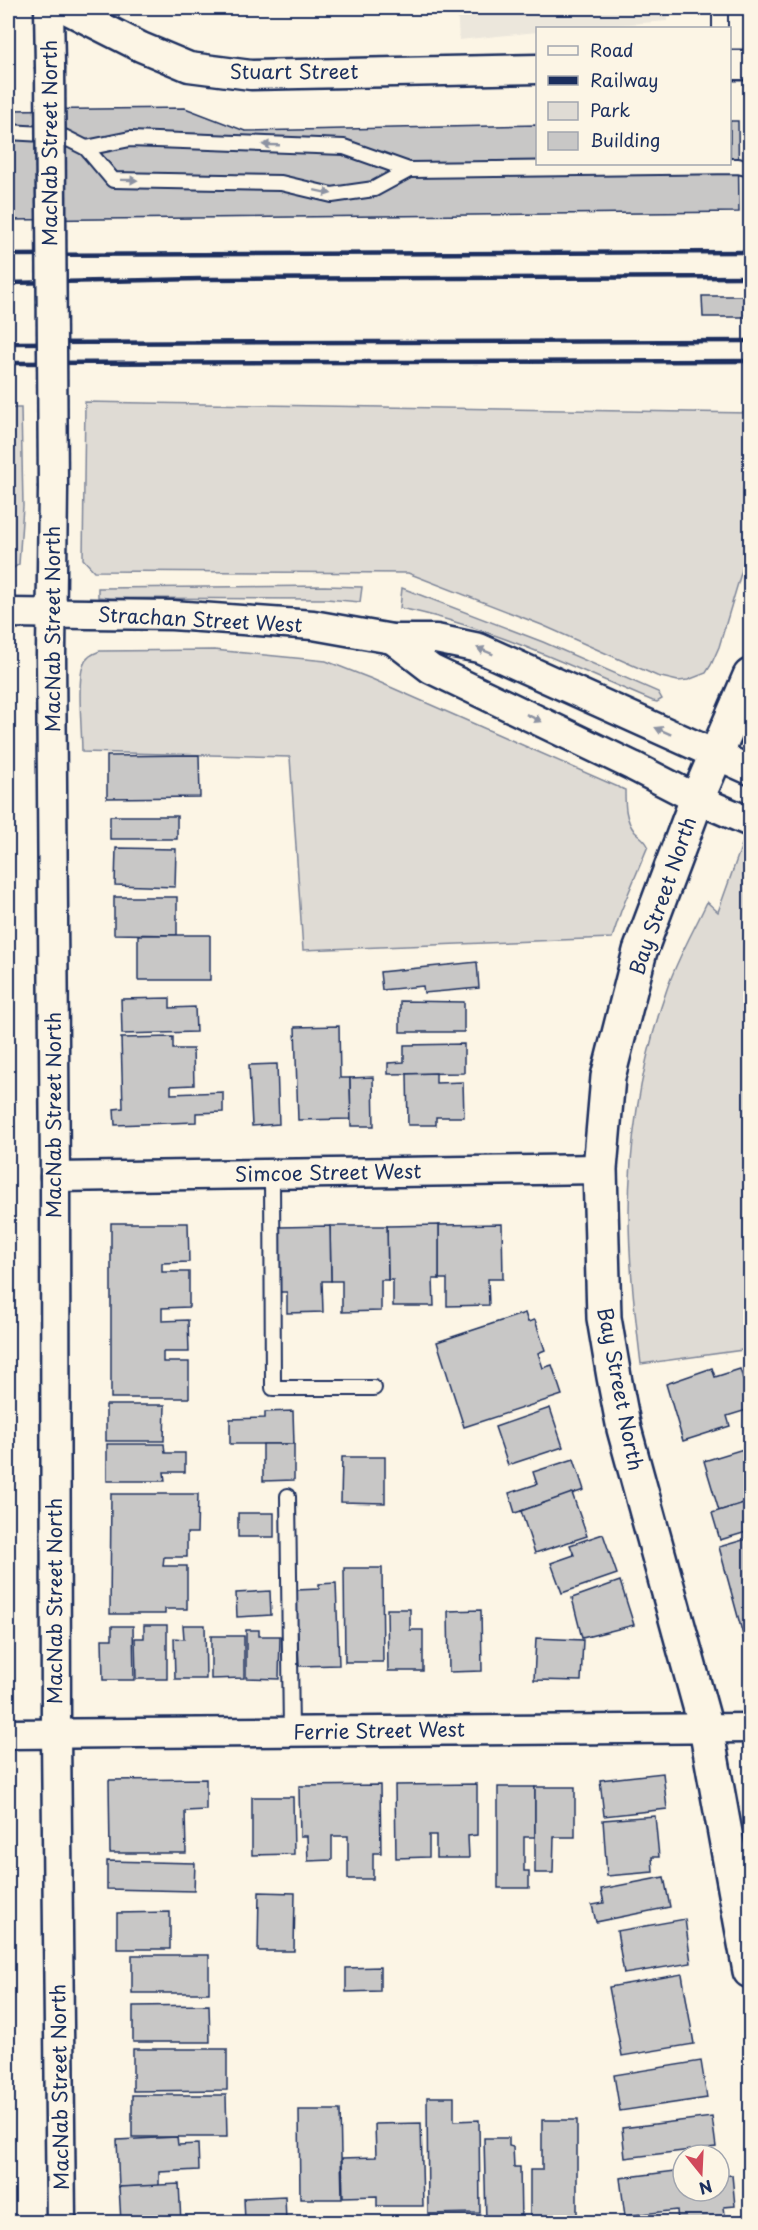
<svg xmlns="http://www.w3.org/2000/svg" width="758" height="2230" font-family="'Playpen Sans',sans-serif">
  <rect width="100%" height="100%" fill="#fcf5e5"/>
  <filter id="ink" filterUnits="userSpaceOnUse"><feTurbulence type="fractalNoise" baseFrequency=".0167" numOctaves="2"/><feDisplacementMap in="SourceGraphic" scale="12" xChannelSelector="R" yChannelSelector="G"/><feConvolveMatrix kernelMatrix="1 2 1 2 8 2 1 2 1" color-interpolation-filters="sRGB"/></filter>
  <g filter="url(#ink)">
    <!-- built -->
    <polygon fill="#ece7dc" points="457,8 666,8 667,21 580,28 538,28 537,32 459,40"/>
    <!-- green -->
    <g fill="#dfdbd4" stroke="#7d8599" stroke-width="1.5">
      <polygon points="85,402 750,413 750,543 719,647 711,665 706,673 688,680 678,681 657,676 542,625 408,573 94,571 83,559"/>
      <polygon points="8,408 21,408 23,506 19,564 8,572"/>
      <polygon points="324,586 362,587 360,602 326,599 108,598 98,597 98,588"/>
      <path d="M 402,588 L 543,642 L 658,692 L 662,699 L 657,702 L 653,701 C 570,666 489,626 400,608 Z"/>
      <path d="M 214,650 L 326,661 L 372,679 L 625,790 C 625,804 625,820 635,832 C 640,837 645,839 648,846 L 621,911 L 612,938 L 303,950 L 290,757 L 82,752 C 82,732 77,682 83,666 C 86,657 92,654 100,651 Z"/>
      <path d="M 750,822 L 750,1349 L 641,1364 C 635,1314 629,1264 629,1214 C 629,1138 642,1061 667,989 C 677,959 694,930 707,902 L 718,912 Z"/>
    </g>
    <!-- building -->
    <g fill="#c8c7c6" stroke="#1b2f5e" stroke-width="1.5">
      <polygon points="476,8 600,8 600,11 476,9"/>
      <polygon points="185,108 245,131 538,125 538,164 730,164 730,121 738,121 739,212 8,220 8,110"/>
      <polygon points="702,296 750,296 750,317 703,317"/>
      <polygon points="199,755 200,797 107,798 107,756"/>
      <rect x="110" y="816" width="67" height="23"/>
      <polygon points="116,848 176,849 175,887 115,885"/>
      <polygon points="114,897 177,897 177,935 114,934"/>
      <rect x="138" y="935" width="72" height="45"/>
      <polygon points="477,962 479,988 424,993 423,986 382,990 380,972"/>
      <polygon points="170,998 170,1008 195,1007 196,1032 122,1034 121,999"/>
      <polygon points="400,1001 464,1002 464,1032 400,1032"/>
      <polygon points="339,1026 340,1078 350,1078 351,1119 298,1120 295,1027"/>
      <polygon points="173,1037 173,1049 193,1049 194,1085 171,1086 171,1094 223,1092 223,1112 196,1113 196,1122 115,1125 114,1109 123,1108 121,1038"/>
      <polygon points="464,1044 464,1073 388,1074 388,1063 404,1062 404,1045"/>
      <polygon points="277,1064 279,1124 252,1126 249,1065"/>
      <polygon points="436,1073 436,1083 463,1082 464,1117 436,1117 436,1125 408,1125 407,1074"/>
      <polygon points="373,1077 374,1126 351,1126 350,1078"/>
      <polygon points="111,1223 188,1223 189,1262 162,1263 162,1272 189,1272 189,1307 162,1308 162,1321 188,1320 189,1352 163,1352 163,1362 189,1362 189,1398 111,1398"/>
      <polygon points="502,1224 503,1279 488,1279 489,1305 447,1306 447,1279 439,1279 439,1225"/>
      <polygon points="439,1225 439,1279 433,1279 434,1306 393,1306 393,1280 388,1280 387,1226"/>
      <polygon points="330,1226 387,1226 388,1280 381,1280 381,1311 342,1312 342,1281 331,1281"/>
      <polygon points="330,1226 331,1281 322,1281 323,1312 287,1313 287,1292 280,1292 279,1227"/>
      <polygon points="525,1313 528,1322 535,1320 545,1350 538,1353 543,1368 552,1365 562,1395 464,1427 437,1342"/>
      <polygon points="712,1368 715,1377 740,1369 750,1402 750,1409 727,1416 730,1426 683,1441 666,1384"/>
      <polygon points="106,1405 165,1405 164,1441 106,1441"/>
      <polygon points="550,1408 563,1447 508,1465 495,1427"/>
      <polygon points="293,1411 294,1444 230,1444 230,1419 265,1418 265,1412"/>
      <polygon points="107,1444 164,1444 165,1453 185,1453 185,1472 164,1472 165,1481 107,1481"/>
      <polygon points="263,1444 294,1444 294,1480 263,1481"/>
      <polygon points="750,1447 750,1501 719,1511 704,1461"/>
      <polygon points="342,1457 385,1457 385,1503 341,1502"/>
      <polygon points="574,1459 584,1490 515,1513 509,1493 537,1484 533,1472"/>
      <polygon points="572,1493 587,1536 535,1553 521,1511"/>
      <polygon points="111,1494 198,1494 197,1533 187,1533 187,1557 164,1557 163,1566 187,1566 187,1609 165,1609 165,1614 110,1614"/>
      <polygon points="750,1501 750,1531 720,1540 712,1513"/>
      <rect x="238" y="1513" width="36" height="24"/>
      <polygon points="603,1534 617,1574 562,1593 551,1563 574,1555 570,1545"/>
      <polygon points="750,1538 750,1661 719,1547"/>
      <polygon points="344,1568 382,1568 383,1662 345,1662"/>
      <polygon points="620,1581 634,1625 582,1638 572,1598"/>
      <polygon points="336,1583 339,1665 299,1666 296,1590 319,1589 319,1584"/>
      <polygon points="270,1591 271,1615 237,1617 236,1593"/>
      <polygon points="387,1609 410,1609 410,1630 423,1630 423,1671 388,1671"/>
      <polygon points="481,1610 482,1671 449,1672 448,1611"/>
      <polygon points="144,1625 167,1625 167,1679 136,1679 135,1638 144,1638"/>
      <polygon points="183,1625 205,1625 206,1679 175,1679 174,1638 184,1639"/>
      <polygon points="112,1626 133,1626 134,1680 103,1680 102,1639 112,1639"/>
      <polygon points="246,1630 259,1630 259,1636 280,1636 279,1679 246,1678"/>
      <polygon points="211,1636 244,1636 244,1678 211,1679"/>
      <polygon points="536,1638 583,1640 581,1681 534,1680"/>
      <polygon points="663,1773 667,1809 604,1816 600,1780"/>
      <polygon points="206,1779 206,1810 185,1811 186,1853 110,1853 109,1780"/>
      <polygon points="477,1784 477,1835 468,1836 469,1858 436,1858 436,1835 429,1835 429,1857 396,1858 395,1785"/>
      <polygon points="380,1785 381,1853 373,1853 373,1879 348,1879 348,1836 332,1836 332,1860 308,1861 307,1836 300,1836 299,1786"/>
      <polygon points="498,1787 535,1787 535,1837 524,1837 524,1871 529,1871 529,1888 498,1888"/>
      <polygon points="535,1787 575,1787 575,1837 554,1837 553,1873 535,1873"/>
      <polygon points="252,1797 293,1797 294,1854 252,1855"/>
      <polygon points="655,1816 659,1857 652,1857 653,1872 607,1876 603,1820"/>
      <polygon points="107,1861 195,1863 194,1891 107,1889"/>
      <polygon points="664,1877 670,1907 596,1922 592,1905 604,1903 601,1889"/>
      <polygon points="259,1892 295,1893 294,1951 258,1951"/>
      <polygon points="170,1912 170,1949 117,1949 117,1913"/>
      <polygon points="685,1919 691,1963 624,1974 617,1931"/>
      <rect x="132" y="1955" width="77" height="38"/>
      <polygon points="380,1967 380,1991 346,1992 346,1968"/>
      <polygon points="682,1974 694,2044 622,2056 609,1987"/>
      <polygon points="209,2005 210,2042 133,2042 133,2006"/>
      <polygon points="133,2049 227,2049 227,2090 133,2091"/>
      <polygon points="701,2061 707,2098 620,2111 614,2075"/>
      <polygon points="132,2095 226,2095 227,2137 132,2137"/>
      <polygon points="427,2097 454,2097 454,2121 479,2120 480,2213 428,2214"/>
      <polygon points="299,2110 340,2110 342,2199 300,2199"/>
      <polygon points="712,2117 716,2147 625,2158 622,2128"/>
      <polygon points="542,2120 577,2120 577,2218 565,2218 565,2222 545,2222 545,2218 530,2218 530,2170 542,2170"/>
      <polygon points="421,2123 423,2206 377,2206 377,2196 343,2197 342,2158 376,2157 375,2124"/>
      <polygon points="177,2137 178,2145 198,2144 199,2170 159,2172 159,2186 119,2187 117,2140"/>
      <polygon points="484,2138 509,2138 509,2146 513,2147 514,2167 520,2167 521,2222 486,2222"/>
      <polygon points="719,2165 720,2176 732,2175 735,2206 724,2207 726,2222 678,2222 677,2210 625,2216 620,2178 683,2170 683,2191 719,2191"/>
      <polygon points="179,2184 181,2222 121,2222 119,2187"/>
      <polygon points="285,2196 286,2222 245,2222 244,2198"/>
    </g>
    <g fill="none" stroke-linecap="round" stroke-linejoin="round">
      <defs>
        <g id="lane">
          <polyline points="720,8 720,28"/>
          <polyline points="8,132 60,135 86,148 113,180 281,183 332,195 374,189 409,170"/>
          <polyline points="86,148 130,139 344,147 409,170 738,166 750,169"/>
          <polyline points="272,1174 273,1388 374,1388"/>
          <polyline points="288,1496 291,1732"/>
        </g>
        <g id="street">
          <polyline points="49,8 50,67"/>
          <polyline points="64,8 141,47 189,67 251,75 538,69"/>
          <polyline points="730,65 750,65"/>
          <polyline points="53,488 51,655 55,1177 56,1735 61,2222"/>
          <polyline points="8,613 172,615 313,625 392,639 436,639 479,648 750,770"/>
          <polyline points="392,639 431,669 633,766 697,799 750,822"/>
          <polyline points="55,1177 600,1169"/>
          <polyline points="8,1734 750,1728"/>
        </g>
        <polyline id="secondary" points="750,676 697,799 640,951 608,1077 600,1169 604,1318 614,1377 624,1429 706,1728 750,1971"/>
      </defs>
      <!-- lane casing -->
      <use href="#lane" stroke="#1b2f5e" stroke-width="18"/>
      <!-- street casing -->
      <use href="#street" stroke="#1b2f5e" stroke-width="33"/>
      <!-- secondary casing -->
      <use href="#secondary" stroke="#1b2f5e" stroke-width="38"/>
      <!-- lane -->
      <use href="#lane" stroke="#fcf5e5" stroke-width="14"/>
      <!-- street -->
      <use href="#street" stroke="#fcf5e5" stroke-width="28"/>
      <!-- secondary -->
      <use href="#secondary" stroke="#fcf5e5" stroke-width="33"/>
      <!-- rail -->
      <g stroke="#1b2f5e" stroke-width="4.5">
        <polyline points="8,255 750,252"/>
        <polyline points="8,283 200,279 750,277"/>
        <polyline points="8,343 750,341"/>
        <polyline points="8,363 750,361"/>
      </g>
      <defs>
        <polyline id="street-bridge" points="50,67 53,488"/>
      </defs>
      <!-- street-bridge casing -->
      <use href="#street-bridge" stroke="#1b2f5e" stroke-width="33" stroke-linecap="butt"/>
      <!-- street-bridge -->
      <use href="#street-bridge" stroke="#fcf5e5" stroke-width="28"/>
    </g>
    <!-- one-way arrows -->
    <defs><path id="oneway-solid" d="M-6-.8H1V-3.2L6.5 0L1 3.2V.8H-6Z" transform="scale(1.5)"/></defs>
    <g fill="#8c92a2">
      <use href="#oneway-solid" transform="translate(271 145) rotate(-178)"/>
      <use href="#oneway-solid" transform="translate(129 180) rotate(1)"/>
      <use href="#oneway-solid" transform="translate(323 192) rotate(12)"/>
      <use href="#oneway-solid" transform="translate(485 651) rotate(-158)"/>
      <use href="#oneway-solid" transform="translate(534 718) rotate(26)"/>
      <use href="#oneway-solid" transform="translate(663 731) rotate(-156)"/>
    </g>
  </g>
  <g text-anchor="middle" stroke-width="4.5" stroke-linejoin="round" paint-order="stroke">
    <!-- street labels -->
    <g font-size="20" fill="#1b2f5e" stroke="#fcf5e5">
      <text x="294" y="79">Stuart Street</text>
      <text transform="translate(50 143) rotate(-90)" y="7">MacNab Street North</text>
      <text transform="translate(200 620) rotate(3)" y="7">Strachan Street West</text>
      <text transform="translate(53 629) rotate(-90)" y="7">MacNab Street North</text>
      <text transform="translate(663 896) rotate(-71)" y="7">Bay Street North</text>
      <text transform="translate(54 1115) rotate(-90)" y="7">MacNab Street North</text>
      <text transform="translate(328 1173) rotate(-1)" y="7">Simcoe Street West</text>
      <text transform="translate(620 1389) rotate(79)" y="7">Bay Street North</text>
      <text transform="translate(55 1601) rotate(-90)" y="7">MacNab Street North</text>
      <text transform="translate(379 1731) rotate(-1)" y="7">Ferrie Street West</text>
      <text transform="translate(60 2087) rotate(-91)" y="7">MacNab Street North</text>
    </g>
  </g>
  <!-- margin -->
  <rect width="758" height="2230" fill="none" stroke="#fcf5e5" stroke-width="30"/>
  <rect x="15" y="15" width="728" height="2200" fill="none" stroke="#1b2f5e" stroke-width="2" filter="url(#ink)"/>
  <!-- legend -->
  <rect x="536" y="27" width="195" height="138" fill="#fcf5e5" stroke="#a2a6af" stroke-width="1.5"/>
  <rect x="548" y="46" width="30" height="9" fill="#fcf5e5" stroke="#a2a6af" stroke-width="1.5"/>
  <text x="590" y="57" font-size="18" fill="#1b2f5e">Road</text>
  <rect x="548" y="76" width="30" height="9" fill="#1b2f5e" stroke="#a2a6af" stroke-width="1.5"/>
  <text x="590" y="87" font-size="18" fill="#1b2f5e">Railway</text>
  <rect x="548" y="102" width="30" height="18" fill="#dfdbd4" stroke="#a2a6af" stroke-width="1.5"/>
  <text x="590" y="117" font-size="18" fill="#1b2f5e">Park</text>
  <rect x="548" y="132" width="30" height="18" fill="#c8c7c6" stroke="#a2a6af" stroke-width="1.5"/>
  <text x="590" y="147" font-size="18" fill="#1b2f5e">Building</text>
  <!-- north arrow -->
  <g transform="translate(701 2173) rotate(162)"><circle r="28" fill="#fcf5e5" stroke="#a2a6af" stroke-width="1.5"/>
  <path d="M0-4.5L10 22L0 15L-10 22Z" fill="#d1495b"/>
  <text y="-9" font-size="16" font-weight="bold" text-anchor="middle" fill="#1b2f5e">N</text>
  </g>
</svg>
